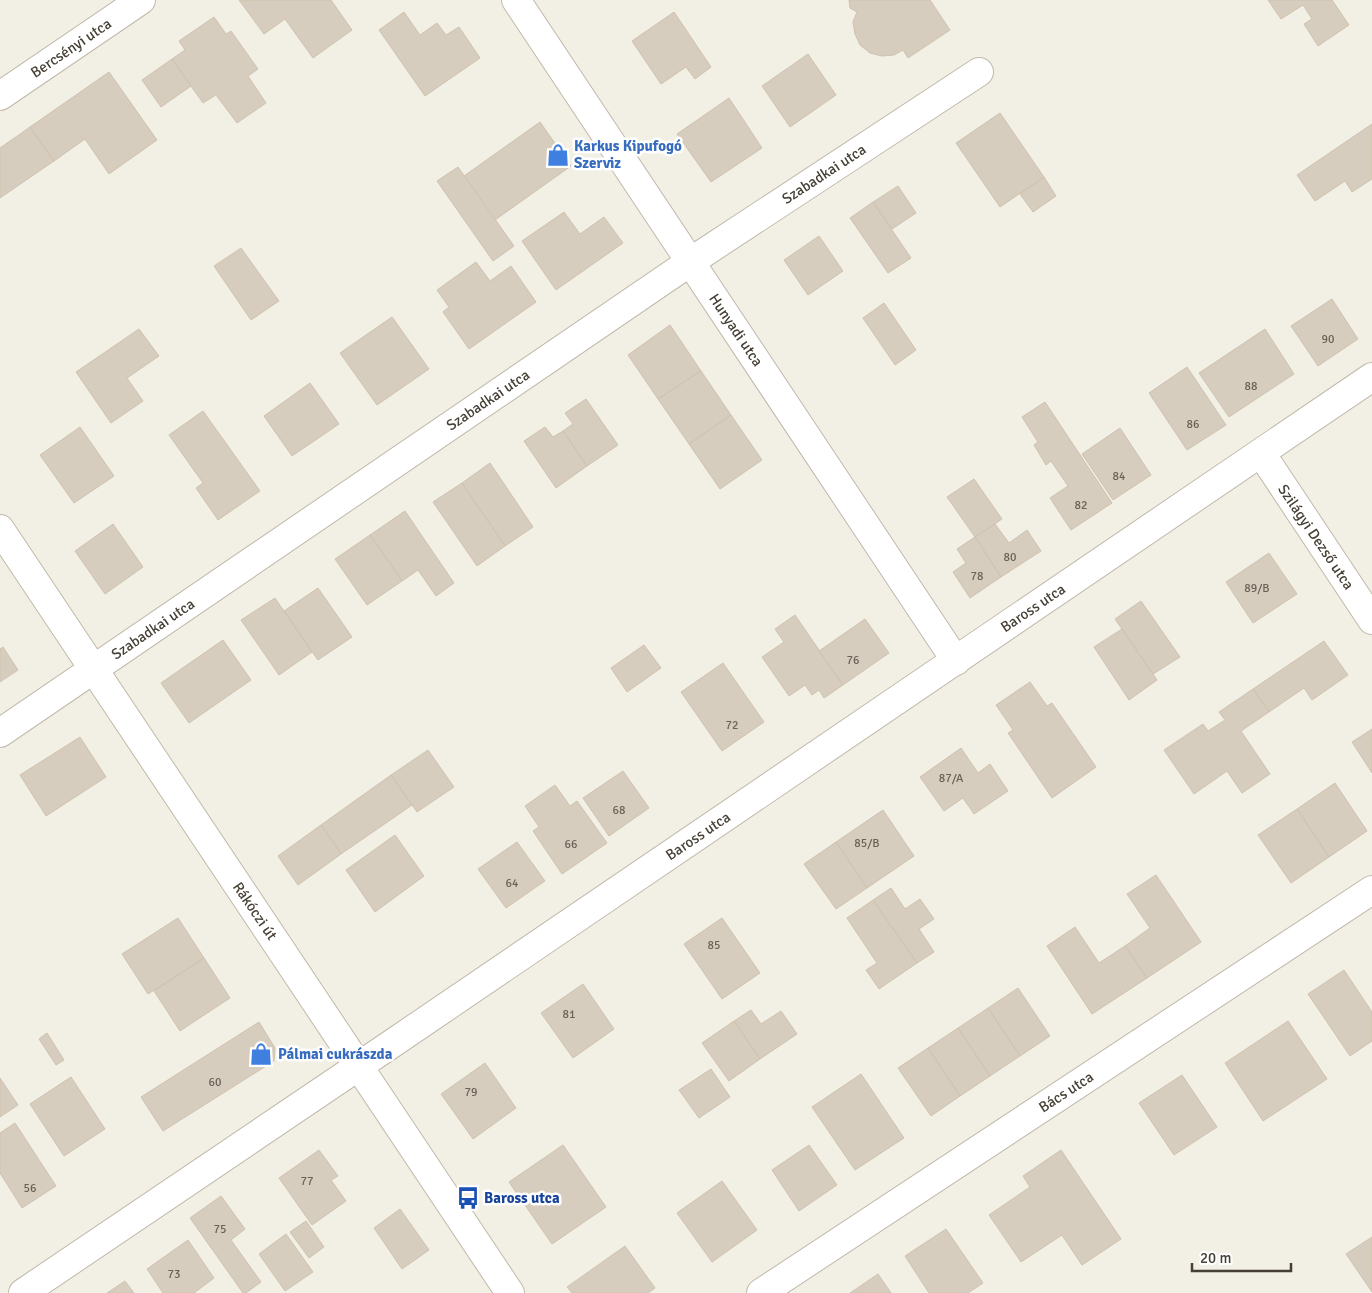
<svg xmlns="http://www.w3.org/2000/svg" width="1372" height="1293" font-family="Signika,sans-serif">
  <rect width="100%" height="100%" fill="#f2efe5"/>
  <!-- building -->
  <g fill="#d7cdbe" stroke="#cfc2ae">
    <polygon points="239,0 331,0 352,30 313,58 285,19 264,34"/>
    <polygon points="849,0 930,0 950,30 908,58 903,50 894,55 882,56 870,53 860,45 855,34 853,22 857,12 850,8"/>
    <polygon points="1268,0 1332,0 1349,25 1318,46 1304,24 1312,19 1303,5 1281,19"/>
    <polygon points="404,12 420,35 437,23 446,35 459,27 480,58 425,96 379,30"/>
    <polygon points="674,12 711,67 695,79 686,67 661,84 632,41"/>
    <polygon points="214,17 226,34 231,31 258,69 248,76 266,103 237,123 216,95 203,103 172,59 185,50 179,41"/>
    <polygon points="808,54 836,95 790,127 762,86"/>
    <polygon points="172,59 191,86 161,107 142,80"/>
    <polygon points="109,72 157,140 109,174 85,139 54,161 30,127"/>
    <polygon points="729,98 762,148 711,182 677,134"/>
    <polygon points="1000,113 1044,177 1000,207 956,143"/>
    <polygon points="540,122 571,166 495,220 464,176"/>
    <polygon points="1372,124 1372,179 1352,192 1345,181 1315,201 1297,175"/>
    <polygon points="30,127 54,161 0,198 0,148"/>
    <polygon points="458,167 514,246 493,261 437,181"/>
    <polygon points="1044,177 1056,196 1033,212 1020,194"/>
    <polygon points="898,186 916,213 892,229 873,202"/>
    <polygon points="873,202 911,258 888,273 850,218"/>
    <polygon points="564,212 580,234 604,217 623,243 556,290 522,241"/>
    <polygon points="819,236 843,271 808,295 784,260"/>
    <polygon points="241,248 279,301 251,320 214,266"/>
    <polygon points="476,262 490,281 511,266 536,302 469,349 443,312 449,307 437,290"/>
    <polygon points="1332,299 1358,339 1318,366 1291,326"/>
    <polygon points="884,303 916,350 895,365 863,318"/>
    <polygon points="392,317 429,369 377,405 340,353"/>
    <polygon points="670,325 701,371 658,399 628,355"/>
    <polygon points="139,329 159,356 127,378 143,401 111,423 76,372"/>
    <polygon points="1265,329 1294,374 1229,417 1199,373"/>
    <polygon points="1187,367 1226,425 1187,450 1149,393"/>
    <polygon points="701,371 731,415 689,444 658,399"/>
    <polygon points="310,383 339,424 292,456 264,416"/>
    <polygon points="586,399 618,445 587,466 563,431 573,424 565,413"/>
    <polygon points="1045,402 1112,503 1071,530 1050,498 1068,486 1051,461 1046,465 1034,445 1038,442 1022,417"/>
    <polygon points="203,411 260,491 218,520 196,488 203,483 169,435"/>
    <polygon points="731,415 762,460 720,489 689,444"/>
    <polygon points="80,427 114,476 74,503 40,455"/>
    <polygon points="545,427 553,437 563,431 587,466 556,488 524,441"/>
    <polygon points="1120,428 1151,475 1113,500 1082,454"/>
    <polygon points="490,463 533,527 505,546 462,483"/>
    <polygon points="974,479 1002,519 975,537 947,497"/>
    <polygon points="462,483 505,546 477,566 433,502"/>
    <polygon points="405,511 454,583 436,596 418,570 402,581 370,535"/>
    <polygon points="113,524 143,567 105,594 75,551"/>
    <polygon points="995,524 1009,543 1027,530 1041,551 1001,577 975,537"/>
    <polygon points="370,535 402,581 367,605 335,559"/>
    <polygon points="975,537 1001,577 970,598 953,572 966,563 957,549"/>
    <polygon points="1269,553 1297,594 1253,623 1226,582"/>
    <polygon points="318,588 352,637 318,660 284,611"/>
    <polygon points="275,598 312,652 279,675 241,620"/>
    <polygon points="1141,601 1180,657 1153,674 1115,619"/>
    <polygon points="795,615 843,685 824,698 819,690 812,695 805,685 789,696 762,657 784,642 775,629"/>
    <polygon points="865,619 889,653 843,685 819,651"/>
    <polygon points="1122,629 1157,680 1129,700 1094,647"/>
    <polygon points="223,640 251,680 189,723 161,683"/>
    <polygon points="1324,641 1348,675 1312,700 1304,688 1269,712 1253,689"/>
    <polygon points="644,645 661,668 627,692 611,668"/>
    <polygon points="3,647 18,670 0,682 0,649"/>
    <polygon points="723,663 764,722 722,751 681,692"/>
    <polygon points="1030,682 1047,706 1052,703 1096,767 1052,798 1008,733 1013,730 996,705"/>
    <polygon points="1253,689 1269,712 1241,731 1270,774 1242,793 1227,771 1194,794 1164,750 1203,724 1208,731 1225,720 1219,712"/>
    <polygon points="1372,729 1372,773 1352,742"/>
    <polygon points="80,737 106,777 46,816 20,775"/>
    <polygon points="961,748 978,773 990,764 1008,791 974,814 963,798 944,811 920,777"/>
    <polygon points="428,750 454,787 417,812 391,775"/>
    <polygon points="623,771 649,808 609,836 583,798"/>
    <polygon points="391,775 412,805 341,854 321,825"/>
    <polygon points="1335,783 1367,831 1329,857 1297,809"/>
    <polygon points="555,785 570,806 577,801 607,843 562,874 533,831 539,827 525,806"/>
    <polygon points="1297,809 1329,857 1291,883 1258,835"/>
    <polygon points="883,810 914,856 867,888 836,842"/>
    <polygon points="321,825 341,854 298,885 278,856"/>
    <polygon points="395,835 424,876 375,912 346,870"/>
    <polygon points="517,842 545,881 506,908 478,869"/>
    <polygon points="836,842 867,888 836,909 804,864"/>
    <polygon points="1156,875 1201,942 1147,978 1125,946 1150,928 1127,894"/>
    <polygon points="891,888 905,909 920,899 934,919 919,929 934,952 917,963 873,900"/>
    <polygon points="873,900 917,963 879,989 866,970 877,963 847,918"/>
    <polygon points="178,918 204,958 148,994 122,954"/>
    <polygon points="722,918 760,973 722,999 684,944"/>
    <polygon points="1075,927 1099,963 1125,946 1147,978 1092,1014 1047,946"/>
    <polygon points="204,958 230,998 180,1031 154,991"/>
    <polygon points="1344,970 1372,1012 1372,1041 1350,1056 1308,994"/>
    <polygon points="583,984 614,1029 573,1058 541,1013"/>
    <polygon points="1018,988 1050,1036 1020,1056 988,1008"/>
    <polygon points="988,1008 1020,1056 990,1076 958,1028"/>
    <polygon points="751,1010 761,1024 781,1011 797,1034 760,1059 734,1021"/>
    <polygon points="734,1021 760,1059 729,1081 702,1043"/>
    <polygon points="1288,1021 1327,1079 1263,1121 1225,1063"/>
    <polygon points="259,1022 275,1048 274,1061 163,1131 141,1097"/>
    <polygon points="958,1028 990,1076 960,1096 928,1048"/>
    <polygon points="47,1033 64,1060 56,1065 39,1039"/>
    <polygon points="928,1048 960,1096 931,1116 898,1068"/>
    <polygon points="485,1063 516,1108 473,1139 441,1094"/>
    <polygon points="711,1069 730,1097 699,1118 679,1090"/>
    <polygon points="861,1074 904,1138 855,1170 812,1107"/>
    <polygon points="1182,1075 1217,1127 1174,1155 1139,1103"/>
    <polygon points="71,1077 105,1129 64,1156 30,1104"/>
    <polygon points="0,1078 18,1105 0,1117"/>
    <polygon points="15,1123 56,1186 22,1208 0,1173 0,1133"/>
    <polygon points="563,1145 606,1207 552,1244 509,1182"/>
    <polygon points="809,1145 837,1185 799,1211 772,1170"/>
    <polygon points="319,1150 338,1176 331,1180 346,1201 312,1225 279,1178"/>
    <polygon points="1061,1150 1121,1239 1082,1265 1062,1235 1021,1262 989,1215 1030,1187 1023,1176"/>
    <polygon points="722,1181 757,1230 712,1262 677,1213"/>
    <polygon points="221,1196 245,1229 231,1240 261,1282 246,1293 243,1293 190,1218"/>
    <polygon points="400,1209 429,1250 402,1269 374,1228"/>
    <polygon points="306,1221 324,1247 309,1258 290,1232"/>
    <polygon points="946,1229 983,1283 968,1293 929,1293 905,1256"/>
    <polygon points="286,1234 313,1272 285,1291 259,1254"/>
    <polygon points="1372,1237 1372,1292 1346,1254"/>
    <polygon points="188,1240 214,1278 194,1293 163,1293 147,1269"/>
    <polygon points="625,1246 655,1288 648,1293 572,1293 567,1287"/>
    <polygon points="878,1274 891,1293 850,1293"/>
    <polygon points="125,1281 134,1293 107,1293"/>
  </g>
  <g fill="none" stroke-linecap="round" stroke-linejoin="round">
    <defs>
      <g id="minor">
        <polyline points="516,0 956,661"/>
        <polyline points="0,96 141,0"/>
        <polyline points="1261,453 1372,620"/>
        <polyline points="0,529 510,1293"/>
        <polyline points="0,733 690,262 979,72"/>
        <polyline points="23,1293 390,1045 1372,377"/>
        <polyline points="761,1293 1372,890"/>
      </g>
    </defs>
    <!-- minor casing -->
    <use href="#minor" stroke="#c1b9ab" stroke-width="30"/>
    <!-- minor -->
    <use href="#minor" stroke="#fff" stroke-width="28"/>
  </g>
  <!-- icons -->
  <defs>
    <symbol id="shop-bare" viewBox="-9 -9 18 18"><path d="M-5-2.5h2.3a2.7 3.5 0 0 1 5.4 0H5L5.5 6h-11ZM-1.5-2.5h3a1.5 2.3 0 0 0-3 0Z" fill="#3f7fe0" stroke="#fff" stroke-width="2.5" paint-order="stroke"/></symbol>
    <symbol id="bus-bare" viewBox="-9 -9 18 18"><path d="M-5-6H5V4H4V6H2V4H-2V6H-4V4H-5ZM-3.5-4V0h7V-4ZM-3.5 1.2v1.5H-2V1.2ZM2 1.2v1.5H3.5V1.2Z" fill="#1a4fb4" stroke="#fff" stroke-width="2.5" paint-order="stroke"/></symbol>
  </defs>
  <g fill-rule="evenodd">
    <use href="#shop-bare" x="542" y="139" width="32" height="32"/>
    <use href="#shop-bare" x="245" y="1038" width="32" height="32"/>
    <use href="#bus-bare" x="452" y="1182" width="32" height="32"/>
  </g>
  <g text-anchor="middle" stroke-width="5" stroke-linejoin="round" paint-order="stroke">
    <!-- number labels -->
    <g font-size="12" fill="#6a6257">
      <text x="1328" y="343">90</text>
      <text x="1251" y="390">88</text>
      <text x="1193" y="428">86</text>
      <text x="1119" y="480">84</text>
      <text x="1081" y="509">82</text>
      <text x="1010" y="561">80</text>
      <text x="977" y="580">78</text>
      <text x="1257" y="592">89/B</text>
      <text x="853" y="664">76</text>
      <text x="732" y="729">72</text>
      <text x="951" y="782">87/A</text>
      <text x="619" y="814">68</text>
      <text x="867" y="847">85/B</text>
      <text x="571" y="848">66</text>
      <text x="512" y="887">64</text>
      <text x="714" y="949">85</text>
      <text x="569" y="1018">81</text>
      <text x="215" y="1086">60</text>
      <text x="471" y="1096">79</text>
      <text x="307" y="1185">77</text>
      <text x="30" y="1192">56</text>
      <text x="220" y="1233">75</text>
      <text x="174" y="1278">73</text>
    </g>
    <!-- street labels -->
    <g font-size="15" fill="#453f35" stroke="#fff">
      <text transform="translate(71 48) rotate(-34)" y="5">Bercsényi utca</text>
      <text transform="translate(824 174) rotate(-33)" y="5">Szabadkai utca</text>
      <text transform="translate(736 330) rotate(56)" y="5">Hunyadi utca</text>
      <text transform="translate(488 400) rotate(-34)" y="5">Szabadkai utca</text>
      <text transform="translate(1316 537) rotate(56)" y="5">Szilágyi Dezső utca</text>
      <text transform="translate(1033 608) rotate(-34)" y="5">Baross utca</text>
      <text transform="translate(153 629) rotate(-34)" y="5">Szabadkai utca</text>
      <text transform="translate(698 836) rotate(-34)" y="5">Baross utca</text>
      <text transform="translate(255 911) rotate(56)" y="5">Rákóczi út</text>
      <text transform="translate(1066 1092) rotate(-33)" y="5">Bács utca</text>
    </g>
    <!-- shop labels -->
    <g font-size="15" font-weight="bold" fill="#366cbe" stroke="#fff" text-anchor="start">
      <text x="574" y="151">Karkus Kipufogó<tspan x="574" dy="17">Szerviz</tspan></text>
      <text x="278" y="1059">Pálmai cukrászda</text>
    </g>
    <!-- transit labels -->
    <g font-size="15" font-weight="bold" fill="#164399" stroke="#fff" text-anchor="start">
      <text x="484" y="1203">Baross utca</text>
    </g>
  </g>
  <!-- scale -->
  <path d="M1192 1263v8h99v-8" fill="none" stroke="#453f35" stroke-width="2.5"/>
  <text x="1200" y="1263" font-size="15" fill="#453f35" stroke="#ffffff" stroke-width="4" paint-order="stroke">20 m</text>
</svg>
